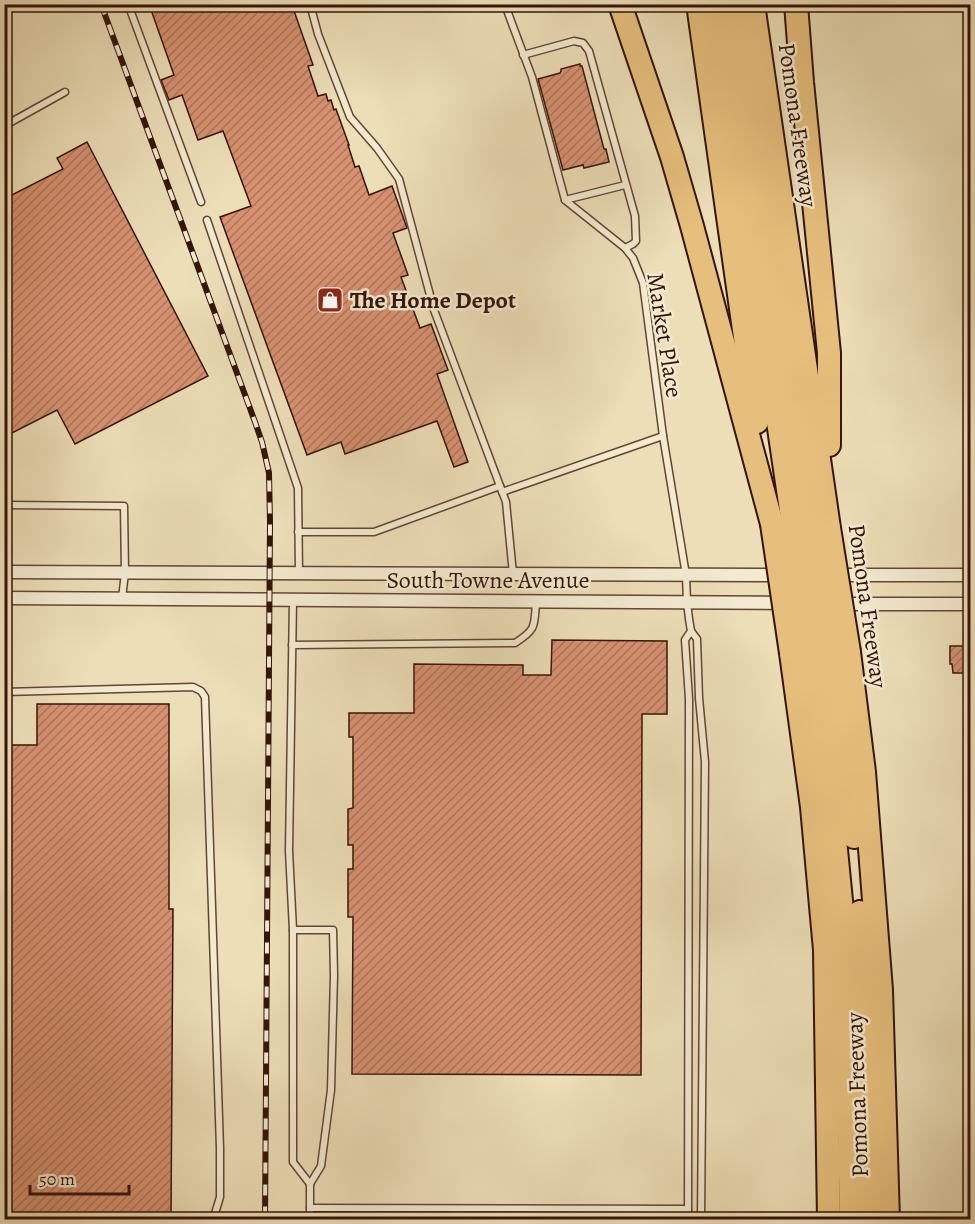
<svg xmlns="http://www.w3.org/2000/svg" width="975" height="1224" font-family="Alegreya,serif">
  <defs>
    <pattern id="building-hatch" width="6" height="6" patternUnits="userSpaceOnUse" patternTransform="scale(1.5)"><rect width="6" height="6" fill="#d79171"/><path d="M-1 1l2-2M0 6l6-6M5 7l2-2" fill="none" stroke="#af755b"/></pattern>
  </defs>
  <rect width="100%" height="100%" fill="#ecdeb7"/>
  <filter id="stains"><feTurbulence type="fractalNoise" baseFrequency=".00333" numOctaves="4"/><feColorMatrix values="0 0 0 0 .2 0 0 0 0 .09 0 0 0 0 .02 0 0 0 .5 -.17"/></filter>
  <radialGradient id="worn" r=".72"><stop offset=".6" stop-color="#630" stop-opacity="0"/><stop offset="1" stop-color="#630" stop-opacity=".3"/></radialGradient>
  <!-- building -->
  <g fill="url(#building-hatch)" stroke="#341407" stroke-width="1.5">
    <polygon points="149,4 286,4 288,10 293,8 313,65 308,66 318,96 326,94 328,101 331,100 334,110 336,109 349,145 348,145 355,167 359,166 369,195 392,186 407,228 393,233 408,275 401,277 420,328 431,324 448,370 437,374 468,462 454,467 437,421 345,454 341,442 307,455 220,217 251,206 223,131 198,140 182,95 169,100 161,80 174,75"/>
    <polygon points="580,64 580,66 582,66 604,149 606,149 609,162 584,168 583,165 563,170 538,79 560,73 561,71 561,69"/>
    <polygon points="87,142 208,376 75,444 57,410 4,437 4,199 63,169 57,158"/>
    <polygon points="552,640 667,641 667,714 642,714 641,1075 352,1074 353,917 348,917 348,869 353,869 353,845 348,845 348,809 353,808 353,737 349,737 349,713 414,713 414,664 523,665 523,675 551,675"/>
    <polygon points="950,646 970,646 970,664 966,664 966,673 953,673 952,664 950,664"/>
    <polygon points="37,704 169,704 169,909 173,909 171,1220 4,1220 4,745 37,745"/>
  </g>
  <g fill="none" stroke-linecap="round" stroke-linejoin="round">
    <defs>
      <g id="lane">
        <polyline points="128,4 201,202"/>
        <polyline points="310,4 318,34 350,117 377,148 399,179 434,310 506,502 513,574"/>
        <polyline points="507,4 507,10 511,21 532,77 565,200 625,248 633,258 643,283 663,436 686,575 687,602 689,619 691,631 697,639 699,698 705,762 701,1220"/>
        <polyline points="523,55 574,41 583,43 589,51 635,216 636,241 633,244 625,248"/>
        <polyline points="4,126 65,92"/>
        <polyline points="565,200 625,185"/>
        <polyline points="207,220 298,488 299,573"/>
        <polyline points="502,492 663,436"/>
        <polyline points="4,505 124,506 125,573 122,598"/>
        <polyline points="298,532 374,532 500,486"/>
        <polyline points="293,600 289,851 293,930 333,930 334,975 331,1090 321,1166 310,1184 310,1220"/>
        <path d="M 292,645 L 515,643 C 537,629 534,626 536,602"/>
        <polyline points="4,692 193,687 201,691 205,697 220,1148 220,1197 213,1220"/>
        <polyline points="293,930 293,1162 310,1184"/>
        <polyline points="310,1208 688,1209"/>
        <polyline points="688,1220 689,699 685,640 691,631"/>
      </g>
      <g id="street">
        <polyline points="4,572 783,575"/>
        <polyline points="834,575 970,575"/>
        <polyline points="4,598 786,603"/>
        <polyline points="837,604 970,604"/>
      </g>
      <g id="highway">
        <polyline points="620,4 672,157 692,226 772,524"/>
        <polyline points="698,4 757,422"/>
        <polyline points="717,4 793,524"/>
        <polyline points="735,4 770,235 810,524"/>
        <polyline points="753,4 829,528"/>
        <polyline points="796,4 802,82 829,353 829,445"/>
        <polyline points="849,652 864,772 881,990 888,1220"/>
        <polyline points="791,653 812,807 825,950 829,1220"/>
        <polyline points="812,653 830,789 845,941 851,1220"/>
        <polyline points="829,653 840,722 854,837"/>
        <polyline points="860,912 866,1072 868,1220"/>
      </g>
    </defs>
    <!-- lane casing -->
    <use href="#lane" stroke="#624633" stroke-width="9"/>
    <!-- street casing -->
    <use href="#street" stroke="#624633" stroke-width="15"/>
    <!-- highway casing -->
    <use href="#highway" stroke="#341407" stroke-width="26"/>
    <!-- lane -->
    <use href="#lane" stroke="#f3ead0" stroke-width="6"/>
    <!-- street -->
    <use href="#street" stroke="#f3ead0" stroke-width="12"/>
    <!-- highway -->
    <use href="#highway" stroke="#e6bf7c" stroke-width="22"/>
    <defs>
      <polyline id="rail" points="101,4 255,422 262,442 269,473 270,522 265,1220"/>
    </defs>
    <!-- rail casing -->
    <use href="#rail" stroke="#341407" stroke-width="6"/>
    <!-- rail -->
    <use href="#rail" stroke="#f3ead0" stroke-width="4" stroke-dasharray="11" stroke-linecap="butt"/>
    <defs>
      <g id="highway-bridge">
        <polyline points="772,524 791,653"/>
        <polyline points="793,524 812,653"/>
        <polyline points="810,524 829,653"/>
        <polyline points="829,528 849,652"/>
      </g>
    </defs>
    <!-- highway-bridge casing -->
    <use href="#highway-bridge" stroke="#341407" stroke-width="26" stroke-linecap="butt"/>
    <!-- highway-bridge -->
    <use href="#highway-bridge" stroke="#e6bf7c" stroke-width="22"/>
  </g>
  <!-- icons -->
  <defs>
    <symbol id="shop-square" viewBox="-11 -11 22 22"><rect x="-9" y="-9" width="18" height="18" rx="4" fill="#8f2418" stroke="#f3ead0"/><path d="M-5-2.5h2.3a2.7 3.5 0 0 1 5.4 0H5L5.5 6h-11ZM-1.5-2.5h3a1.5 2.3 0 0 0-3 0Z" fill="#fff"/></symbol>
  </defs>
  <g fill-rule="evenodd">
    <use href="#shop-square" x="315" y="285" width="30" height="30"/>
  </g>
  <g text-anchor="middle" stroke-width="5" stroke-linejoin="round" paint-order="stroke">
    <!-- street labels -->
    <g font-size="24" fill="#341407" stroke="#f3ead0">
      <text transform="translate(798 125) rotate(82)" y="8">Pomona Freeway</text>
      <text transform="translate(665 335) rotate(81)" y="8">Market Place</text>
      <text x="488" y="588">South Towne Avenue</text>
      <text transform="translate(868 606) rotate(82)" y="8">Pomona Freeway</text>
      <text transform="translate(857 1095) rotate(-92)" y="8">Pomona Freeway</text>
    </g>
    <!-- poi labels -->
    <g font-size="24" font-weight="bold" fill="#341407" stroke="#f3ead0" text-anchor="start">
      <text x="350" y="308">The Home Depot</text>
    </g>
  </g>
  <!-- margin -->
  <rect width="975" height="1224" fill="none" stroke="#ecdeb7" stroke-width="24"/>
  <rect x="6" y="6" width="963" height="1212" fill="none" stroke="#341407" stroke-width="3"/>
  <rect x="12" y="12" width="951" height="1200" fill="none" stroke="#341407" stroke-width="1.5"/>
  <!-- scale -->
  <path d="M30 1185v9h99v-9" fill="none" stroke="#341407" stroke-width="3"/>
  <text x="39" y="1185" font-size="18" fill="#341407" stroke="#f3ead0" stroke-width="4.5" paint-order="stroke">50 m</text>
  <rect width="100%" height="100%" filter="url(#stains)"/>
  <rect width="100%" height="100%" fill="url(#worn)"/>
</svg>
